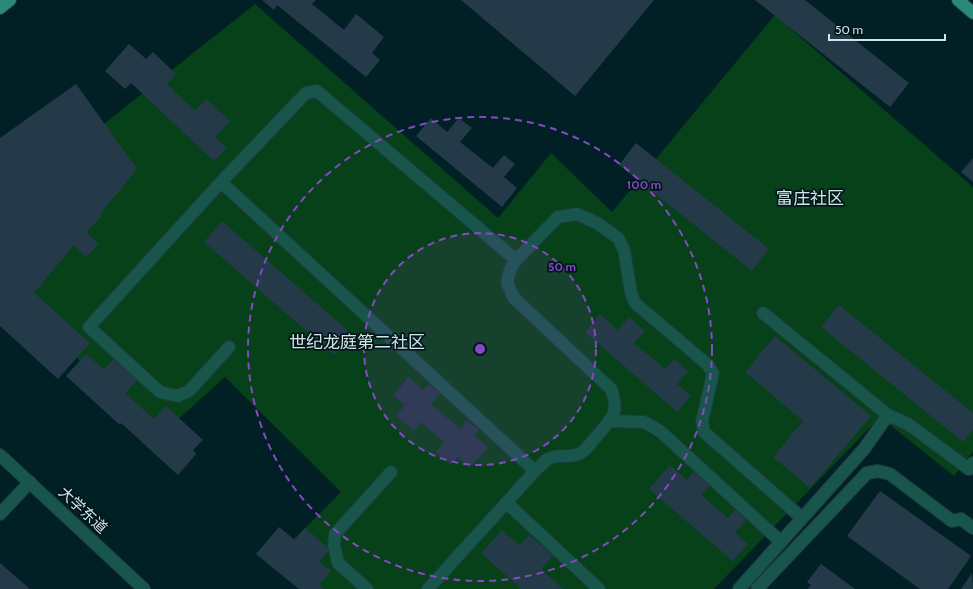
<svg xmlns="http://www.w3.org/2000/svg" width="973" height="589" font-family="Cabin,'Noto Sans SC',sans-serif">
  <rect width="100%" height="100%" fill="#012025"/>
  <!-- green -->
  <polygon fill="#064119" points="255,4 498,218 551,153 612,212 775,15 973,187 973,452 954,476 880,417 714,589 315,589 278,555 341,492 225,377 154,441 16,292 27,185"/>
  <!-- building -->
  <g fill="#253a49">
    <polygon points="262,0 316,0 312,4 344,30 356,14 384,37 372,53 380,60 366,77 277,5 274,10"/>
    <polygon points="461,0 654,0 575,96"/>
    <polygon points="755,0 805,0 909,83 890,107"/>
    <polygon points="129,44 146,59 153,52 176,74 167,84 195,111 206,99 230,121 215,137 227,148 214,161 131,83 125,89 105,71"/>
    <polygon points="76,84 137,169 100,214 102,216 86,232 99,244 86,257 74,245 34,293 90,343 58,379 0,326 0,138"/>
    <polygon points="431,118 447,132 459,118 472,128 460,142 493,168 504,155 515,164 504,177 517,188 502,207 416,136"/>
    <polygon points="636,143 769,249 752,271 619,165"/>
    <polygon points="973,158 973,182 961,172"/>
    <polygon points="222,221 352,334 334,355 204,242"/>
    <polygon points="839,305 973,413 973,429 963,442 821,327"/>
    <polygon points="600,314 618,330 629,317 645,331 634,343 665,369 674,359 688,371 677,384 691,396 677,412 585,332"/>
    <polygon points="775,336 871,416 810,488 773,457 803,421 745,372"/>
    <polygon points="86,354 104,369 114,359 137,380 125,393 154,419 166,406 203,440 193,450 196,454 178,475 121,423 120,425 66,376"/>
    <polygon points="408,377 423,390 429,384 440,393 431,404 460,429 467,420 479,430 474,435 488,447 470,468 458,457 450,465 436,452 444,442 421,422 414,431 396,416 405,405 394,395"/>
    <polygon points="670,465 687,480 695,470 711,484 701,495 728,518 736,509 747,519 735,533 748,544 733,561 649,489"/>
    <polygon points="880,491 971,556 948,589 920,589 847,536"/>
    <polygon points="279,527 295,540 305,528 330,549 319,562 331,571 319,585 324,589 299,589 256,554"/>
    <polygon points="502,530 520,546 529,535 553,556 541,569 563,589 521,589 481,553"/>
    <polygon points="0,563 30,589 0,589"/>
    <polygon points="821,564 855,589 808,589 811,585 807,582"/>
    <polygon points="972,573 973,589 961,589"/>
  </g>
  <g fill="none" stroke-linecap="round" stroke-linejoin="round">
    <defs>
      <g id="minor">
        <polyline points="221,182 535,471"/>
        <polyline points="763,313 888,415"/>
        <polyline points="229,347 189,391 178,396 160,392 89,327 221,182 306,93 317,91 516,260"/>
        <polyline points="609,421 644,422 660,431 781,542"/>
        <polyline points="0,455 144,589"/>
        <polyline points="507,503 599,589"/>
        <polyline points="0,514 30,482"/>
        <polyline points="367,589 338,563 334,545 335,534 391,472"/>
        <path d="M 428,589 L 535,471 C 539,468 543,462 548,459 C 558,453 572,459 581,453 C 587,449 591,442 596,437 C 612,418 620,414 611,389 L 514,298 L 507,283 L 510,270 L 516,260 L 558,217 L 577,214 L 597,223 L 618,238 L 624,250 L 631,293 L 635,303 L 708,365 L 713,374 L 702,421 L 704,432 L 802,518"/>
        <polyline points="739,589 864,449 888,415 908,424 969,469 973,463"/>
        <polyline points="757,589 867,473 878,471 890,474 952,521 961,519 973,528"/>
      </g>
      <g id="major">
        <polyline points="958,0 973,13"/>
        <polyline points="0,8 10,0"/>
      </g>
    </defs>
    <!-- minor casing -->
    <use href="#minor" stroke="#1e3b40" stroke-width="14"/>
    <!-- major casing -->
    <use href="#major" stroke="#1e3b40" stroke-width="14"/>
    <!-- minor -->
    <use href="#minor" stroke="#18554a" stroke-width="12"/>
    <!-- major -->
    <use href="#major" stroke="#2a8979" stroke-width="12"/>
  </g>
  <!-- distance rings -->
  <circle cx="480" cy="349" r="116" fill="#8848c5" fill-opacity=".12"/>
  <g fill="none" stroke="#8848c5" stroke-width="2" stroke-dasharray="7 5">
    <circle cx="480" cy="349" r="116"/>
    <circle cx="480" cy="349" r="232"/>
  </g>
  <g text-anchor="middle" stroke-width="3.5" stroke-linejoin="round" paint-order="stroke">
    <!-- street labels -->
    <g font-size="15" fill="#d3e4e7" stroke="#01161a">
      <text transform="translate(83 510) rotate(43)" y="5">大学东道</text>
    </g>
    <!-- quarter labels -->
    <g font-size="17" fill="#d3e4e7" stroke="#01161a">
      <text x="810" y="204">富庄社区</text>
      <text x="357" y="348">世纪龙庭第二社区</text>
    </g>
  </g>
  <circle cx="480" cy="349" r="6" fill="#8848c5" stroke="#01161a" stroke-width="2"/>
  <g font-size="12" text-anchor="middle" font-weight="bold" fill="#8848c5" stroke="#01161a" stroke-width="3.5" stroke-linejoin="round" paint-order="stroke">
    <text x="644" y="189">100 m</text>
    <text x="562" y="271">50 m</text>
  </g>
  <!-- scale -->
  <path d="M829 34v6h116v-6" fill="none" stroke="#d3e4e7" stroke-width="2"/>
  <text x="835" y="34" font-size="12" fill="#d3e4e7" stroke="#01161a" stroke-width="3" paint-order="stroke">50 m</text>
</svg>
